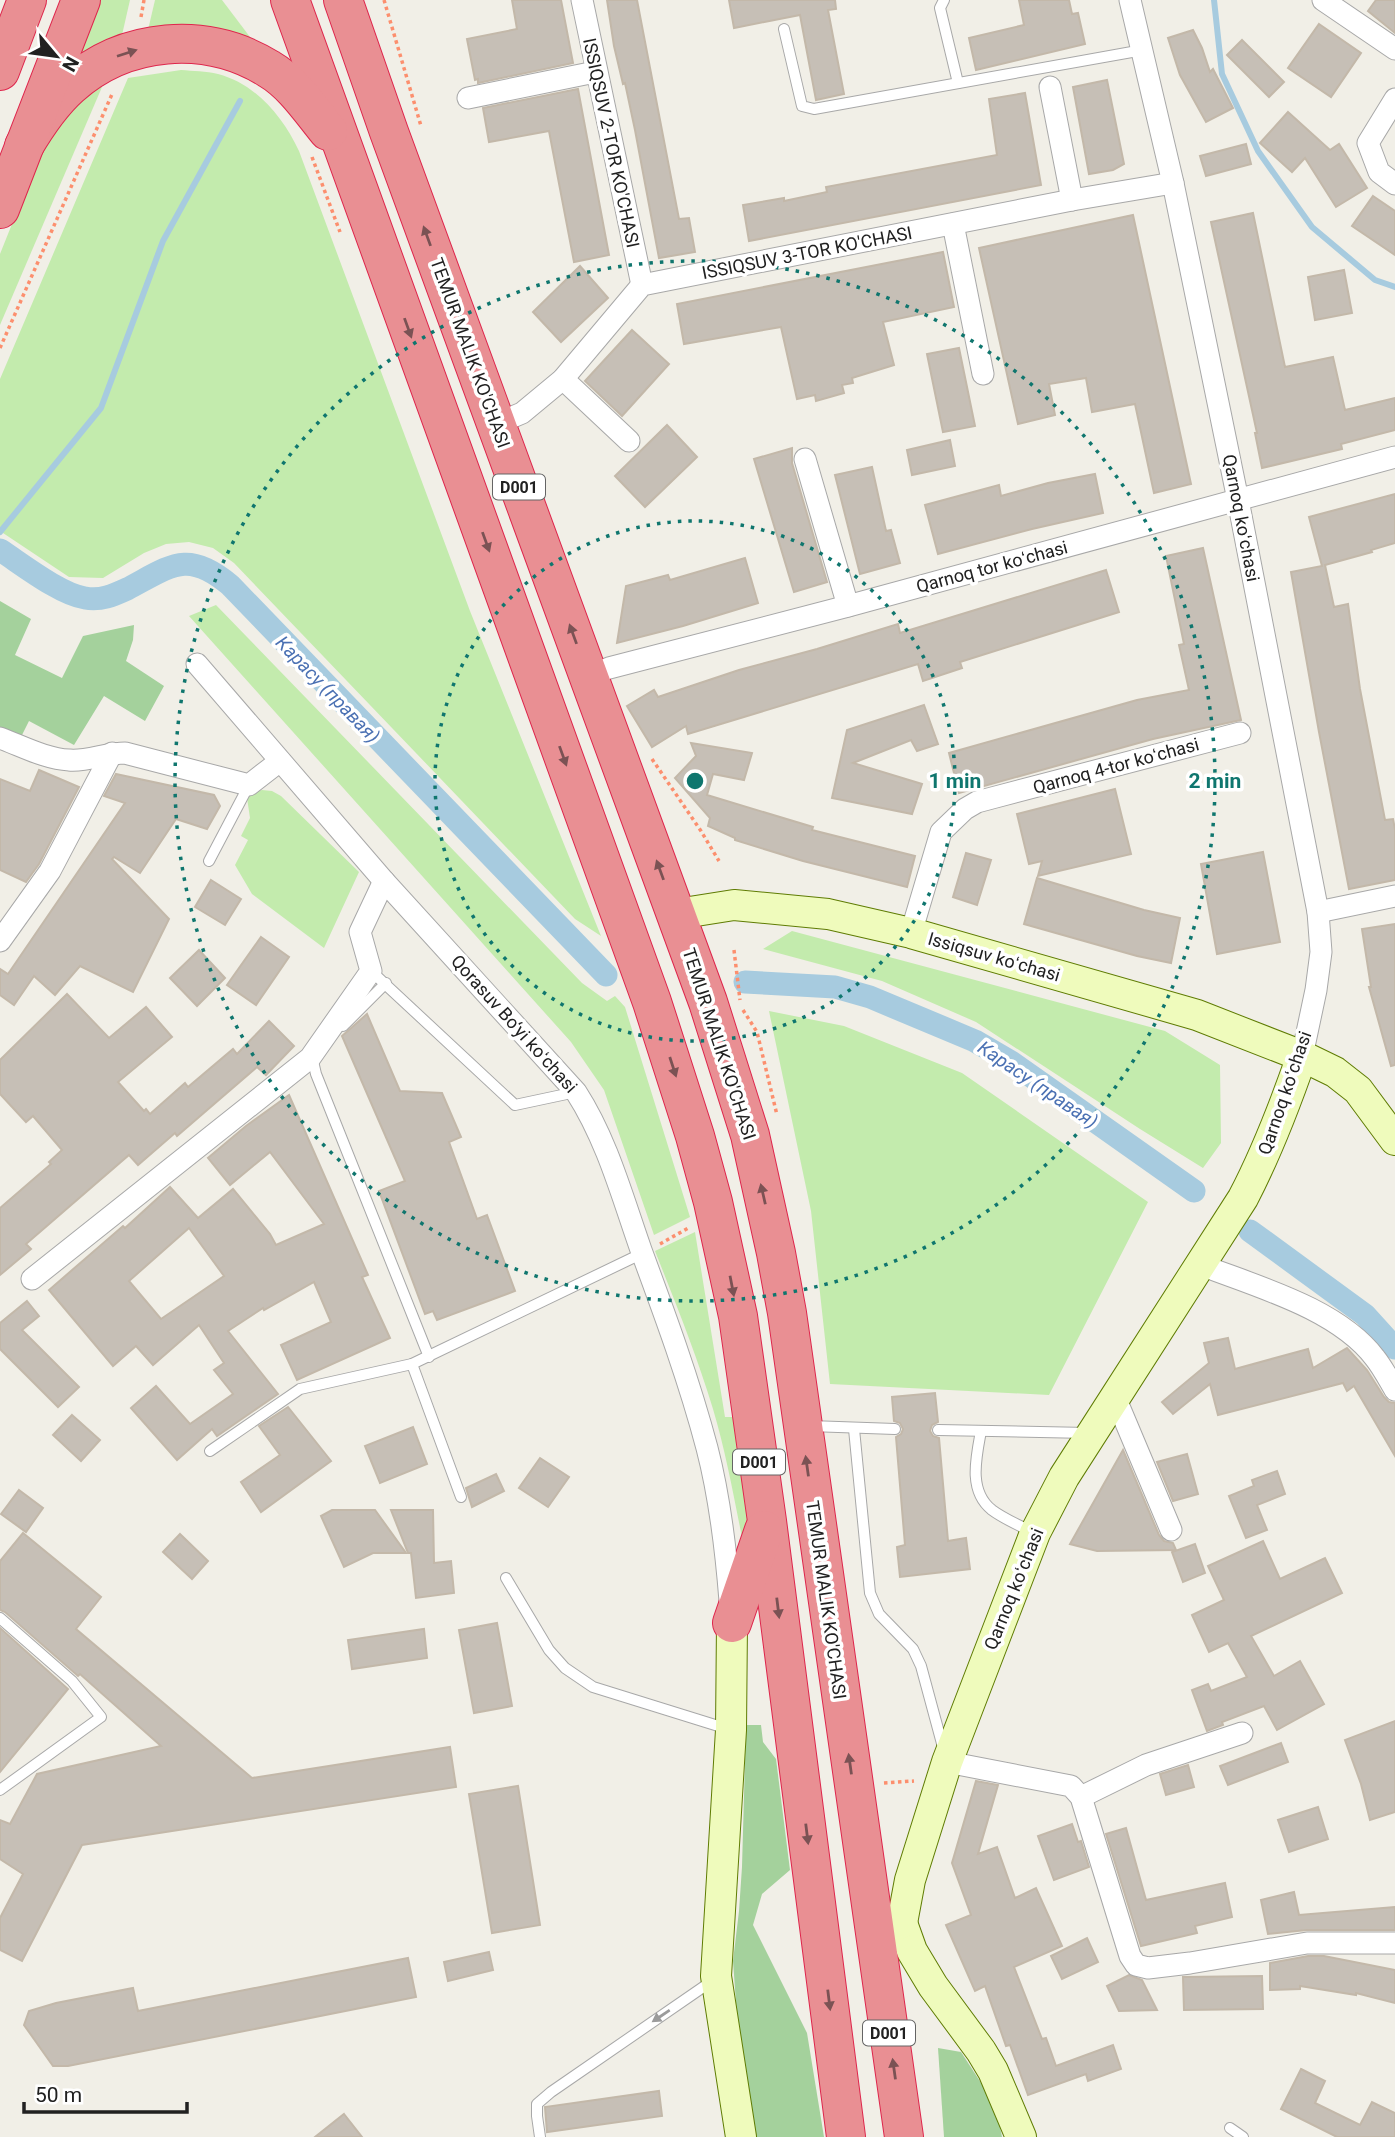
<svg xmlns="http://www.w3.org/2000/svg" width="1395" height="2137" font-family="Roboto,sans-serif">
  <rect width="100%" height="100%" fill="#f1efe7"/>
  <!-- grass -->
  <g fill="#c3ebad">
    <polygon points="92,0 130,0 122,35 66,68"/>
    <polygon points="155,0 222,0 253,41 148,30"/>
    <path d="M 181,70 C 193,71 206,71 218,74 C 256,84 283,117 299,151 L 470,611 L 601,936 L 575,919 L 234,563 L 213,548 L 189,542 L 166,544 L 144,553 L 103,578 L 69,577 L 0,531 L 0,379 L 128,78 Z"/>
    <polygon points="100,82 102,87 0,325 0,254 38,159 64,116"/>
    <polygon points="216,605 582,983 607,1001 615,996 625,1007 690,1217 654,1235 604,1090 571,1042 189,616"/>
    <polygon points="262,790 272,791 281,796 359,872 324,948 252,894 235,865 248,840 241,836 250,818 247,798 254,792"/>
    <polygon points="792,931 1165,1031 1220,1065 1221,1143 1203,1168 1140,1129 976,1022 882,981 763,949"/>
    <polygon points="769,1011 844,1026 962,1073 1148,1202 1049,1395 830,1384 811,1211"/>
    <path d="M 695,1232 L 725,1417 L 736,1417 L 750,1517 L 745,1552 C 735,1504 727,1456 713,1409 C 697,1356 676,1304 655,1251 Z"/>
  </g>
  <!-- forest -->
  <g fill="#a4d19c">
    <polygon points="0,601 31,619 15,655 62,678 83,636 134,625 133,640 126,661 164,686 145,721 104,696 74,745 29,721 21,737 0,727"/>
    <polygon points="746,1725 761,1725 763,1742 776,1759 790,1870 762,1894 753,1925 807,2033 824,2137 753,2137 738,2030 733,1961 739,1911 742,1867"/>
    <polygon points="938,2048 961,2052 996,2106 1002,2137 944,2137"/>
  </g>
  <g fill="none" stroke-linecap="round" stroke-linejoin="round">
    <!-- stream -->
    <g stroke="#a7cbdf" stroke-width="6">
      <polyline points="1214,0 1222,74 1258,151 1312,227 1375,280 1395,287"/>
      <polyline points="0,532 101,408 163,241 240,101"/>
    </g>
    <!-- canal -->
    <g stroke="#a7cbdf" stroke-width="23">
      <path d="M 0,550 C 23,565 60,594 85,598 C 101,601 114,595 127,589 C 171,566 187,549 230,585 L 606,975"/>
      <polyline points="745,982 835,987 870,997 975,1041 1011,1062 1194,1191"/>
      <polyline points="1250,1231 1365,1315 1395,1348"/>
    </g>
  </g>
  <!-- building -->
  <g fill="#c6bfb6" stroke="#c3b8a9" stroke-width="2" fill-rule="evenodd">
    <polygon points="512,0 561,0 573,63 478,83 478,79 475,80 467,39 517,29"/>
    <polygon points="607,0 637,0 679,219 689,218 695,252 659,258 635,130 625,83 623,84 614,46"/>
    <polygon points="729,0 835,0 836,9 828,10 844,94 816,100 800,15 734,28"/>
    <polygon points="1019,0 1069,0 1072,14 1078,13 1085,44 976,70 969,38 1024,25"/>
    <polygon points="1376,0 1395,0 1395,33 1368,11"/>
    <polygon points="1319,24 1361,53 1331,97 1288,68"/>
    <polygon points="1193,30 1202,48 1210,72 1213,69 1233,108 1206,122 1180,75 1168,38"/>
    <polygon points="1242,40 1284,82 1269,97 1227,55"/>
    <polygon points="1107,80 1124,164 1113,170 1089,174 1073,87"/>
    <polygon points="578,89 609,255 574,262 549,131 489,142 483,108"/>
    <polygon points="1025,93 1041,185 749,241 743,205 784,198 784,201 827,192 826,187 997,155 989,99"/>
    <polygon points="1288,112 1330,150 1339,144 1367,188 1336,207 1305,158 1292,172 1260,143"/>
    <polygon points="1246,144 1251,164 1206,176 1200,156"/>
    <polygon points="1373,196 1395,211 1395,255 1352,226"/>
    <polygon points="1253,213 1285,367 1333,357 1345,410 1395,398 1395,430 1341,444 1342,449 1262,468 1255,433 1257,433 1211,222"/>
    <polygon points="1133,215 1191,484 1154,493 1135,404 1092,412 1086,378 1049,384 1055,415 1018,424 979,248"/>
    <polygon points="943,252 954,307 883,322 894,365 852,378 853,383 842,385 844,393 816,401 815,395 797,399 781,327 684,344 677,304"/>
    <polygon points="580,266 608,298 561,342 533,312"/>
    <polygon points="1344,270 1352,313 1315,320 1308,277"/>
    <polygon points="632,330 669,364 622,416 585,381"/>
    <polygon points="959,348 975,426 943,432 927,354"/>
    <polygon points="667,425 697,457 645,507 615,476"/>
    <polygon points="950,440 955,466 912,475 907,450"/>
    <polygon points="792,448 792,463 827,582 794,592 754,459"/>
    <polygon points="872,467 886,531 891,530 900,563 860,574 835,475"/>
    <polygon points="1095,474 1103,513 1032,529 938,554 925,505 999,485 1001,496 1048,483"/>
    <polygon points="1395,494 1395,543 1371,550 1372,552 1325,565 1334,607 1348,604 1360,689 1385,820 1393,819 1395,829 1395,880 1349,889 1319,732 1291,572 1322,566 1309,517"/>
    <polygon points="1203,548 1241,720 1153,739 959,793 949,753 1137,700 1189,690 1179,645 1184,644 1166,556"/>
    <polygon points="745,558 758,603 683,626 617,643 626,586 668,575 670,580"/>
    <polygon points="1106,570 1119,612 960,662 962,668 923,681 918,664 688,734 686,726 652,747 627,706 654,690 658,697 739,670 817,649 898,624 900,633"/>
    <polygon points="924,705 938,744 917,751 911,740 853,763 922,784 912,814 832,798 847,730"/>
    <polygon points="691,743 752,753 744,780 713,774 707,795 813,827 812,830 915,856 907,887 803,861 735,840 735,838 708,826 710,818 675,778 696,756"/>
    <polygon points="39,770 79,787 39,864 26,882 0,870 0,779 30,791"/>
    <polygon points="116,774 214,795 220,806 207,829 176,819 140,873 114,857 112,859 169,919 133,992 80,966 55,995 34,976 14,1005 0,995 0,969 8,974 125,803 104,796"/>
    <polygon points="1115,789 1131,854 1038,876 1042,861 1029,864 1017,814"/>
    <polygon points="1263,852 1280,942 1217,954 1201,864"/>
    <polygon points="966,853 991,860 977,905 953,897"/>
    <polygon points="1037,878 1144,910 1180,918 1171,963 1137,956 1024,924"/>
    <polygon points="211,880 241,899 225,925 195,907"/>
    <polygon points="1395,924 1395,1065 1391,1066 1369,987 1371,987 1362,929"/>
    <polygon points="261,937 289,957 256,1005 227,985"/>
    <polygon points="199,950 225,978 197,1006 170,978"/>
    <polygon points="67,994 109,1038 146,1007 172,1037 118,1082 144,1111 146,1109 150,1114 185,1083 188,1087 233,1049 237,1054 269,1021 294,1046 266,1075 257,1067 177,1136 175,1133 138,1165 129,1155 26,1244 31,1249 0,1275 0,1208 51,1164 49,1162 62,1150 33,1116 26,1122 0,1094 0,1060"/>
    <polygon points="367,1014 400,1091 442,1093 461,1137 449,1142 477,1219 487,1215 515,1291 437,1320 433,1311 425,1314 379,1191 405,1181 342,1036"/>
    <path d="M 289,1095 L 368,1275 L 362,1277 L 390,1338 L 297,1380 L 281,1345 L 331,1322 L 314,1282 L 264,1310 L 263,1308 L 228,1331 L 278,1394 L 217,1436 L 212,1429 L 177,1460 L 131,1408 L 156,1386 L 190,1424 L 233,1394 L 214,1370 L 224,1363 L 199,1325 L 153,1365 L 136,1346 L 113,1366 L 49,1290 L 123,1226 L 125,1228 L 170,1187 L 198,1218 L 233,1189 L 270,1234 L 276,1245 L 324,1224 L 270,1152 L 230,1185 L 208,1158 L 246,1126 ZM 189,1228 L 224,1276 L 161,1319 L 129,1281 Z"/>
    <polygon points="27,1301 39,1316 22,1330 79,1387 58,1407 0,1349 0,1323"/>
    <polygon points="1228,1338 1235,1369 1308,1349 1313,1368 1347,1348 1367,1370 1384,1397 1389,1402 1395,1403 1395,1456 1354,1386 1347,1391 1343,1383 1218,1415 1210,1384 1173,1414 1162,1402 1209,1363 1204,1343"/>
    <polygon points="935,1393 938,1422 932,1425 930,1431 933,1436 939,1438 948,1541 966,1538 970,1569 900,1577 897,1547 905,1545 896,1437 901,1434 903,1429 900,1423 894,1421 892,1397"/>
    <polygon points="288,1407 331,1461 261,1512 241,1482 280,1455 259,1426"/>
    <polygon points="72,1415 100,1440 81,1461 53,1435"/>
    <polygon points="413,1427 427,1464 380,1483 365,1446"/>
    <polygon points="1123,1450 1159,1535 1164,1541 1173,1543 1176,1550 1097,1551 1070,1544"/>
    <polygon points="1187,1454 1198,1494 1173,1501 1157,1462"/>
    <polygon points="540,1458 569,1477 548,1507 519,1488"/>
    <polygon points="1277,1471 1285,1494 1257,1505 1267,1530 1246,1538 1229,1496 1254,1486 1252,1480"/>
    <polygon points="496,1474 504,1491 472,1507 466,1488"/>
    <polygon points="19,1490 43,1508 26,1532 1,1514"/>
    <polygon points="332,1510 375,1510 406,1553 373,1553 344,1567 321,1516"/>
    <polygon points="391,1510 433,1510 434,1563 451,1561 454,1593 416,1598 411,1553 408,1553"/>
    <polygon points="23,1533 101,1597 76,1629 252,1778 450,1747 456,1787 82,1845 22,1961 0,1950 0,1918 23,1874 0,1859 0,1820 10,1824 37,1774 161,1746 80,1674 78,1676 5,1612 0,1610 0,1561"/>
    <polygon points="180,1534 208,1561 192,1579 163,1552"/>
    <polygon points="1263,1541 1280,1579 1325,1558 1342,1593 1251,1636 1274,1676 1300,1661 1324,1704 1277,1730 1264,1706 1222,1722 1223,1725 1207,1731 1192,1690 1208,1684 1211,1691 1247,1677 1228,1643 1209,1652 1192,1615 1224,1600 1208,1566"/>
    <polygon points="1195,1544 1205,1573 1183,1582 1172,1552"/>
    <polygon points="497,1623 512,1706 474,1713 459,1630"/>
    <polygon points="0,1628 68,1689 0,1772"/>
    <polygon points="424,1629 427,1658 352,1669 348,1640"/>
    <polygon points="1395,1721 1395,1812 1370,1820 1361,1784 1345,1740"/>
    <polygon points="1281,1743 1288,1762 1228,1785 1220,1766"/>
    <polygon points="1188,1765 1194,1787 1166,1795 1160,1774"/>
    <polygon points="976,1781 998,1785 978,1854 997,1847 1015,1898 1036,1888 1062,1946 1014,1967 1042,2039 1046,2038 1056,2066 1113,2045 1121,2069 1088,2081 1086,2074 1028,2095 1010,2045 1006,2046 985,1986 975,1991 946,1925 971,1915 952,1863"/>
    <polygon points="518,1786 540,1925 492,1933 469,1794"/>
    <polygon points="1318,1807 1328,1839 1289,1852 1278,1820"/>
    <polygon points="1072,1824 1078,1842 1081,1841 1089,1867 1054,1880 1038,1836"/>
    <polygon points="1126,1828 1146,1900 1225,1883 1232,1917 1195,1926 1197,1933 1141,1946 1106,1834"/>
    <polygon points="1294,1892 1299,1915 1395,1907 1395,1930 1307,1930 1268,1934 1261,1900"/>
    <polygon points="1087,1938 1098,1962 1062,1979 1051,1956"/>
    <polygon points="489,1952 493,1970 448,1981 444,1962"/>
    <polygon points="1308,1956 1324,1956 1395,1970 1395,2003 1356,1993 1356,1995 1300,1986 1300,1989 1270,1990 1270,1963"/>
    <polygon points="408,1958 416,1997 68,2066 53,2066 24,2025 29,2011 56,2003 133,1988 138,2011"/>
    <polygon points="1129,1975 1142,1980 1157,2010 1119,2011 1107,1986"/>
    <polygon points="1262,1976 1263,2009 1184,2010 1183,1977"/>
    <polygon points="1301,2069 1325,2081 1315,2103 1360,2125 1372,2102 1395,2113 1395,2137 1337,2137 1281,2109"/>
    <polygon points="659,2091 662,2116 547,2132 545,2107"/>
    <polygon points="344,2114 362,2137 315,2137"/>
  </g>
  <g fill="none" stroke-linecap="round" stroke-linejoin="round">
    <defs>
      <g id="lane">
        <polyline points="944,0 940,8 958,83"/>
        <polyline points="784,29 802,106 814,109 1143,50"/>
        <polyline points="209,861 249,785"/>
        <polyline points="371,971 515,1105 576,1092"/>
        <polyline points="343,1026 386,983"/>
        <polyline points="312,1057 310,1058 313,1061 316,1074 429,1357"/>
        <polyline points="412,1364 461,1497"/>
        <polyline points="810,1426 895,1429"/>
        <polyline points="854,1429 870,1593 879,1614 913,1649 921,1666 944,1751"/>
        <polyline points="938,1430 1088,1433"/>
        <path d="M 981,1431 C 976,1458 968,1491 992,1510 C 1004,1519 1019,1525 1032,1532"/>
        <polyline points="210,1451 300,1389 412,1364 643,1253"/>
        <polyline points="506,1578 549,1650 565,1668 593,1687 728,1729"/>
        <polyline points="0,1618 72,1681 101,1717 0,1790"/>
        <polyline points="1230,2128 1243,2137"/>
        <polyline points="540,2137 537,2116 537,2104 551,2092 712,1981"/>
      </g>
      <g id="street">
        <polyline points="582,0 642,285"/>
        <polyline points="1130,0 1173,183 1238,500 1318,912 1321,952 1316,990 1302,1056"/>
        <polyline points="1323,0 1395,49"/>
        <polyline points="1050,87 1072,200"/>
        <polyline points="468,98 595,72"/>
        <polyline points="1395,99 1368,143 1379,172 1395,184"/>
        <polyline points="953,224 983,374"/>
        <polyline points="563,379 629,441"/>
        <polyline points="496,424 522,413 563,379 642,285 1072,200 1173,183"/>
        <polyline points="805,459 848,606"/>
        <path d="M 197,664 L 384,881 L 576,1092 C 607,1140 622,1196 641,1250 C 665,1315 689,1380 707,1448 C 720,1498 726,1550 730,1601"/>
        <polyline points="588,676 609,668 848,606 1395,457"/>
        <path d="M 0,738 C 22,746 46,759 69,760 C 86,762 106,753 125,753 L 249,785 L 280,761"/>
        <polyline points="1318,912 1395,896"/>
        <polyline points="911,933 941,832 965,809 977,802 992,798 1240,733"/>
        <polyline points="0,941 50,871 112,753"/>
        <path d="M 1201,1265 C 1258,1287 1338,1309 1375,1358 C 1383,1368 1389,1380 1395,1390"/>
        <polyline points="32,1279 310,1058 371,971 360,932 384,881"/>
        <polyline points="1115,1397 1171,1530"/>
        <polyline points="947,1762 1071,1786 1081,1797 1130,1956 1136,1965 1148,1968 1190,1963 1307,1943 1395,1943"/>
        <polyline points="1081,1797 1146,1765 1242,1733"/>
      </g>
      <g id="secondary">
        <polyline points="677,914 734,905 828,914 911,933 1197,1015 1302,1056 1335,1072 1358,1090 1395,1140"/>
        <polyline points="732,1623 731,1730 716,1976 741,2137"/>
        <polyline points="902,1923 912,1951 933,1986 981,2051 993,2071 1021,2137"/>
        <path d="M 873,1929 L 902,1923 L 910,1880 L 947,1762 L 1035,1533 L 1064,1477 L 1243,1198 C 1267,1152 1285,1105 1302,1056"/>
      </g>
      <g id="highway">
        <polyline points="290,0 652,1002 695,1136 713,1202 738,1316 767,1521 846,2137"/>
        <polyline points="343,0 389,132 708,1002 750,1135 776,1253 787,1313 904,2137"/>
        <polyline points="0,71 27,0"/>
        <path d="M 24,146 C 37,124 51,103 70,86 C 125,37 206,30 269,69 C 293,83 310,109 328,131"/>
        <polyline points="0,209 81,0"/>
        <polyline points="732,1623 764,1530"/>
      </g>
    </defs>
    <!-- lane casing -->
    <use href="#lane" stroke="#a8a8a8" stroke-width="12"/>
    <!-- street casing -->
    <use href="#street" stroke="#a8a8a8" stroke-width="23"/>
    <!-- secondary casing -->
    <use href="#secondary" stroke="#5f7c03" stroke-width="32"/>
    <!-- highway casing -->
    <use href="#highway" stroke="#de264c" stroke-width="40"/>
    <!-- path -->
    <g stroke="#fc8f6e" stroke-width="3.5" stroke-dasharray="3.5 3.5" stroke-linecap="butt">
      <polyline points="384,0 421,126"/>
      <polyline points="141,17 144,0"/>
      <polyline points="312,157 340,232"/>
      <polyline points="0,348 113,92"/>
      <polyline points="652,759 701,831 719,861"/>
      <polyline points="734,950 740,1000"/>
      <polyline points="743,1010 757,1032 777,1115"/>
      <polyline points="660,1244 690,1227"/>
      <polyline points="884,1783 914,1781"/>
    </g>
    <!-- lane -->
    <use href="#lane" stroke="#fff" stroke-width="10"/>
    <!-- street -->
    <use href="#street" stroke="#fff" stroke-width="21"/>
    <!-- secondary -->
    <use href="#secondary" stroke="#effbbc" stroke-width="30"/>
    <!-- highway -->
    <use href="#highway" stroke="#e98f93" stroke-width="38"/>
  </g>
  <!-- one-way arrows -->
  <defs><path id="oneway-solid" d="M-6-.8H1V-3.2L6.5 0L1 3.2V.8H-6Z" transform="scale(1.75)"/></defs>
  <g fill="#7b5254">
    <use href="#oneway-solid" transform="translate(127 53) rotate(-18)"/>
    <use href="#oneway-solid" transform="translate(427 236) rotate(-110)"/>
    <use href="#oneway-solid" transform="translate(408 328) rotate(70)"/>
    <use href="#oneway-solid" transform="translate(486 542) rotate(70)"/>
    <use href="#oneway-solid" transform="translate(573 634) rotate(-110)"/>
    <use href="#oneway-solid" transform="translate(563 756) rotate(70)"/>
    <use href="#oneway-solid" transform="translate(660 870) rotate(-110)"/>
    <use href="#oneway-solid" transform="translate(673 1067) rotate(72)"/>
    <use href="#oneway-solid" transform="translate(763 1194) rotate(-103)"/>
    <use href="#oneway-solid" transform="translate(732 1286) rotate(79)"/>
    <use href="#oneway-solid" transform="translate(807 1466) rotate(-98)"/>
    <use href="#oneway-solid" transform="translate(778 1608) rotate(83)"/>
    <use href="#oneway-solid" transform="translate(850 1764) rotate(-98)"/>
    <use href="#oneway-solid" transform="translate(807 1834) rotate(83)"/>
    <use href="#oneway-solid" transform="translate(829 2000) rotate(83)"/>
    <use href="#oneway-solid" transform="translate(894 2069) rotate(-98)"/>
  </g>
  <use fill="#9b9b9b" href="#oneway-solid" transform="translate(661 2016) rotate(146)"/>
  <!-- distance rings -->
  <g fill="none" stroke="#0f766e" stroke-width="3.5" stroke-dasharray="3.5 7">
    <circle cx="695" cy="781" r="260"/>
    <circle cx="695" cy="781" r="520"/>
  </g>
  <g text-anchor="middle" stroke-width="7" stroke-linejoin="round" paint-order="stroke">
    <!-- shield labels -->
    <g fill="#fff" stroke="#646464" stroke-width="2">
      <rect x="493" y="474.5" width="52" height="25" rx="5"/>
      <rect x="733" y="1449.5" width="52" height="25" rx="5"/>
      <rect x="863" y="2020.5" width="52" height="25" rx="5"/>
    </g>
    <g font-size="16" font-weight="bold" fill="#212121">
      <text x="519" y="493">D001</text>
      <text x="759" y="1468">D001</text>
      <text x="889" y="2039">D001</text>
    </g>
    <!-- street labels -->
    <g font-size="18" fill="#212121" stroke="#fff">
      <text transform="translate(611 143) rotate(78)" y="6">ISSIQSUV 2-TOR KO'CHASI</text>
      <text transform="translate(807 253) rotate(-11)" y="6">ISSIQSUV 3-TOR KO'CHASI</text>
      <text transform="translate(470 353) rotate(70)" y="6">TEMUR MALIK KO'CHASI</text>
      <text transform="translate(1241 518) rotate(79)" y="6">Qarnoq koʻchasi</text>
      <text transform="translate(992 567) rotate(-15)" y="6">Qarnoq tor koʻchasi</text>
      <text transform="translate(1116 766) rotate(-15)" y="6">Qarnoq 4-tor koʻchasi</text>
      <text transform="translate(994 957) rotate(16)" y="6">Issiqsuv koʻchasi</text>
      <text transform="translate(514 1024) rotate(48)" y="6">Qorasuv Bo‘yi koʻchasi</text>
      <text transform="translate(719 1044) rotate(72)" y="6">TEMUR MALIK KO'CHASI</text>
      <text transform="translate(1285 1093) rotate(-71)" y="6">Qarnoq koʻchasi</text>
      <text transform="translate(1014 1589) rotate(-68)" y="6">Qarnoq koʻchasi</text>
      <text transform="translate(826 1600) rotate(82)" y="6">TEMUR MALIK KO'CHASI</text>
    </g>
    <!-- water labels -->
    <g font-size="19" font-style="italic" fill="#4b71b3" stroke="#fff">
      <text transform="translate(328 689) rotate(46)" y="7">Карасу (правая)</text>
      <text transform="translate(1038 1084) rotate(34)" y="7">Карасу (правая)</text>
    </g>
  </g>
  <circle cx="695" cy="781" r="10" fill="#0f766e" stroke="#fff" stroke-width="3.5"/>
  <g font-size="21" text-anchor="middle" font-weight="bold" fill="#0f766e" stroke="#fff" stroke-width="7" stroke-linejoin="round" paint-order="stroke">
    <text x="955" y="788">1 min</text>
    <text x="1215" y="788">2 min</text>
  </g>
  <!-- north arrow -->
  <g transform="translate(56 56) rotate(119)" stroke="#ffffff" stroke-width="5" paint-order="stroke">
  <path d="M0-5L12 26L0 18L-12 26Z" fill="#212121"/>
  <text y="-10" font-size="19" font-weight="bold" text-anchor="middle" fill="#212121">N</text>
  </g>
  <!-- scale -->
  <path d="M24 2102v10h163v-10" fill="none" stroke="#212121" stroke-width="3.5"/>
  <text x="35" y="2102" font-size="21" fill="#212121" stroke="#ffffff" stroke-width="5" paint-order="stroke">50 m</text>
</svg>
